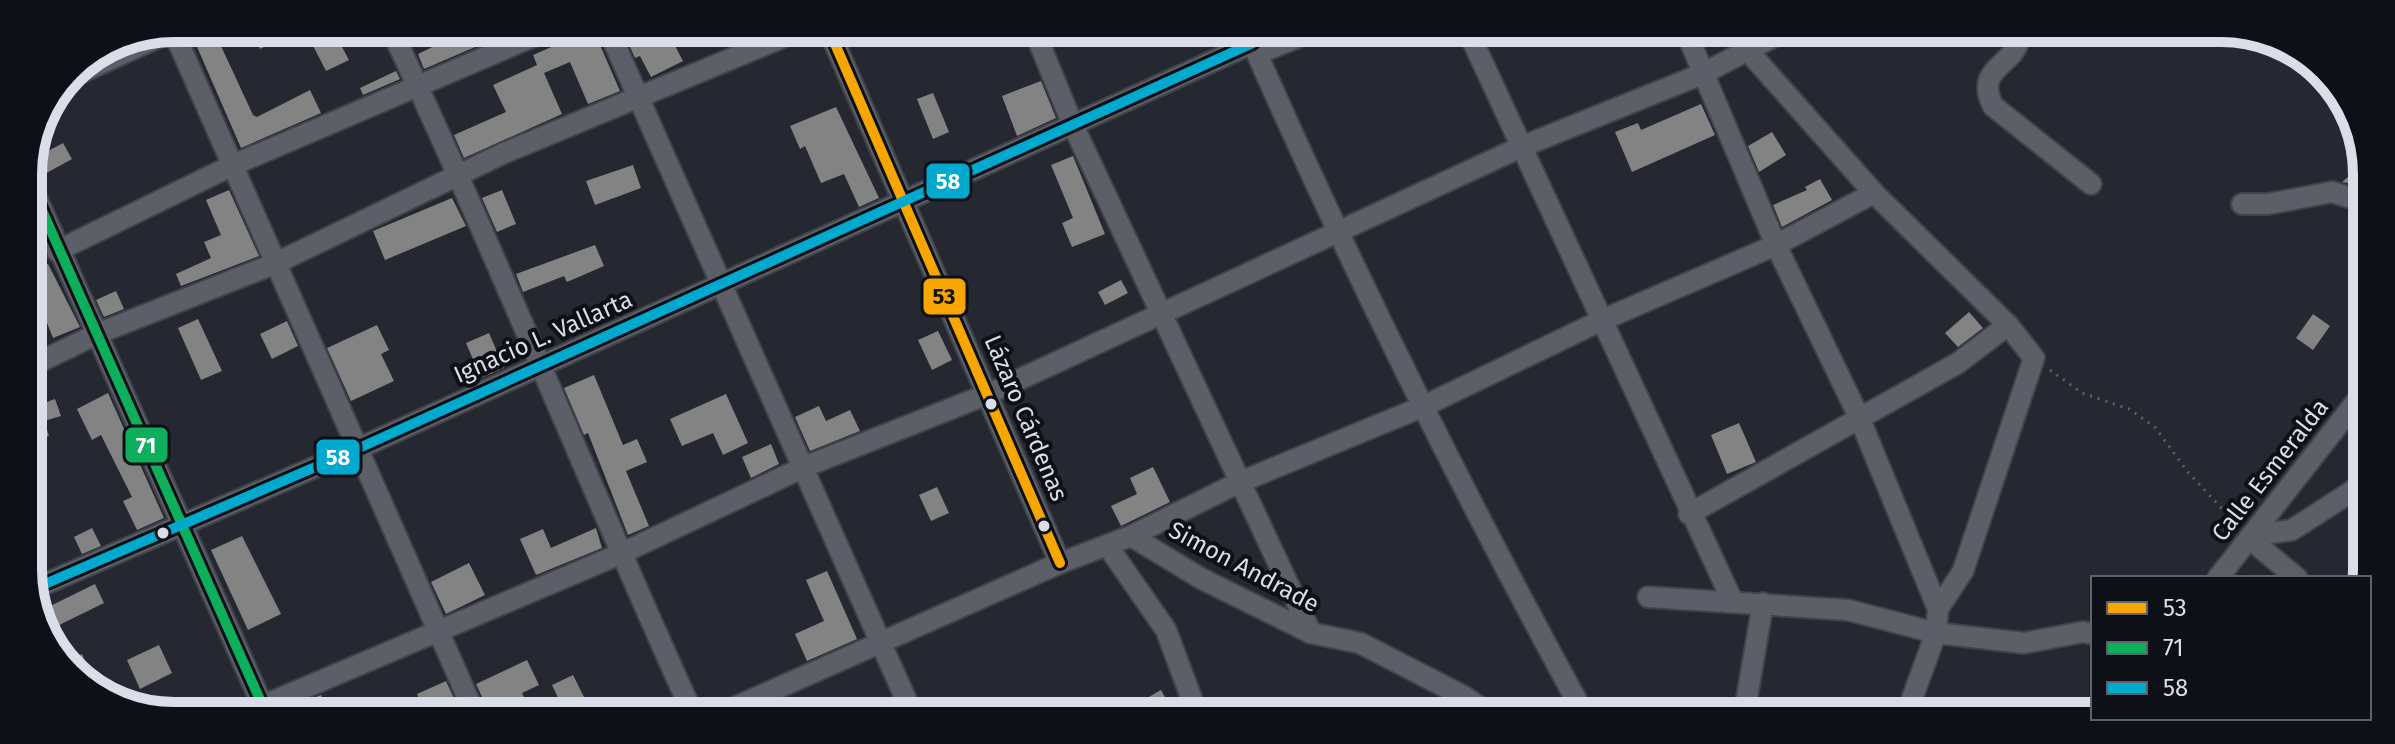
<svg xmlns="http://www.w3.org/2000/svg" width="2395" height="744" font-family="'Fira Sans',sans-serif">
  <rect width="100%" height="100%" fill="#252831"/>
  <!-- building -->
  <g fill="#848384">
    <polygon points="192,28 302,28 260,49 252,33 221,46 253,115 257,117 310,90 321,113 241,148 191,33"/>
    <polygon points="304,28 378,28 378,30 342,47 349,60 326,71"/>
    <polygon points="452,29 500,29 503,35 424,69 418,54 455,36"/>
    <polygon points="593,29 620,91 588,104 570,62 544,73 562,114 464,158 454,135 506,112 493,85 537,65 533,55"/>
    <polygon points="646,29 703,29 673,42 683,61 651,77 640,56 635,58 626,38"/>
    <polygon points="396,71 400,79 363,95 360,88"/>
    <polygon points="1041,81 1056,118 1017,136 1002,96"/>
    <polygon points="933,93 949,132 933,139 917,99"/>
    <polygon points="1701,104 1715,135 1632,172 1615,132 1638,123 1641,130"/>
    <polygon points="836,107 879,198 859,207 844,174 821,183 805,146 800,149 790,126"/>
    <polygon points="1772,132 1786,155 1759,172 1748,146"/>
    <polygon points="63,143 72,159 41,176 28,166 31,160"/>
    <polygon points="1073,156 1105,234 1072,247 1062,223 1073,218 1051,165"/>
    <polygon points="2364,163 2364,186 2342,182"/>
    <polygon points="633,165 641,188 595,205 586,181"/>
    <polygon points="1820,179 1832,200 1782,227 1773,205 1807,190 1805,187"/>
    <polygon points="229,190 259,256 181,286 176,274 211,258 204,242 221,235 206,200"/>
    <polygon points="502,190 516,224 497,232 482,198"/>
    <polygon points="452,198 466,226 385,260 373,231"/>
    <polygon points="595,245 604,266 567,282 564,276 523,292 516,274"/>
    <polygon points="48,264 80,327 53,338 43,313 38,315 29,297 29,273"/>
    <polygon points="1121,280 1128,293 1105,305 1098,292"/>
    <polygon points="116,291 124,309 104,317 96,300"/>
    <polygon points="1969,312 1983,328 1958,347 1945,333"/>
    <polygon points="2313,314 2330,326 2313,350 2296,338"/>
    <polygon points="198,319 222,371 201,380 178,328"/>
    <polygon points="287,321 298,346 272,359 260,334"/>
    <polygon points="377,325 389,350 381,354 394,381 351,401 327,348"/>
    <polygon points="938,331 952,360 932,370 918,340"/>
    <polygon points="489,333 504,368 481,378 466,343"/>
    <polygon points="594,375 623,445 637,439 647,462 626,471 649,526 628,535 588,433 584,435 564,388"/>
    <polygon points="33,387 39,405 55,399 61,416 44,421 49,436 30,442 30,388"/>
    <polygon points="108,393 164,518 137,530 123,501 132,497 101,435 92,440 77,409"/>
    <polygon points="726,394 748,443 723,455 713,433 682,446 670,419"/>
    <polygon points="819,406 826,421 850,410 860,431 810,451 795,417"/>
    <polygon points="1739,423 1756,462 1727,474 1711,435"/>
    <polygon points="771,444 779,464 751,478 742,457"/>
    <polygon points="1153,467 1170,502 1121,526 1111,506 1137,494 1130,478"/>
    <polygon points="937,487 949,513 931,521 919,495"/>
    <polygon points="92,528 101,546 82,554 74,537"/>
    <polygon points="596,528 602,548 536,575 520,539 543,529 551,548"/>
    <polygon points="242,536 281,614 248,630 211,550"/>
    <polygon points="469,563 485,595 446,614 431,582"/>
    <polygon points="827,571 857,639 807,661 795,634 824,621 806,580"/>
    <polygon points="95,584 104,603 47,631 38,612"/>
    <polygon points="159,645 172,673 140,689 127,660"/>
    <polygon points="82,654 97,687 63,663"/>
    <polygon points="527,660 539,685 522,693 531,712 489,712 476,684"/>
    <polygon points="573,675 584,697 562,706 552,685"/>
    <polygon points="446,681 458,707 447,712 425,712 417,694"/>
    <polygon points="1161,690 1170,706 1158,713 1121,713"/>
    <polygon points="321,695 328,712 282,711"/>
  </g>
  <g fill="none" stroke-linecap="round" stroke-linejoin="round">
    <defs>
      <g id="minor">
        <polyline points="172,28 474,712"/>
        <path d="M 391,29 C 497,254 589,486 692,712"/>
        <polyline points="608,29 912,713"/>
        <polyline points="829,30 1060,563"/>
        <polyline points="1034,30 1072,123 1311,633"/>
        <path d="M 1247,31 C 1349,264 1462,491 1584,714"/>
        <polyline points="1468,31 1732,600"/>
        <polyline points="1686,32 1776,245 1859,417 1938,609 1936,633 1906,715"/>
        <path d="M 2019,32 C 2022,66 1972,64 1993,106 L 2091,184"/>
        <polyline points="1749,52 1874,193 2008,325 2034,358 1963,571 1938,609"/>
        <polyline points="1257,54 1313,31"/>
        <polyline points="67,79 179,28"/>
        <polyline points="28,179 265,711"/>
        <polyline points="2242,204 2268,204 2332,192 2364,202"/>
        <polyline points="29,248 52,237"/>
        <polyline points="57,251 233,165 551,29"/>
        <polyline points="29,367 99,333 274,264 504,153 803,29"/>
        <polyline points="1689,514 1958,363 2008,325"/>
        <polyline points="2255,535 2292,530 2363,484"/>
        <polyline points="1131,536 1202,579 1311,633 1360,643 1465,697 1489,714"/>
        <polyline points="2251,540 2297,578"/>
        <polyline points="1107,545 1166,630 1197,713"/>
        <polyline points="2218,578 2363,393"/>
        <polyline points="31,590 357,449 1253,43"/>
        <polyline points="1648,597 1848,610 1936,633 2024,643 2083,632 2093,634"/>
        <polyline points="250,711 620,554 804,467 988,394 1521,147 1702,74 1783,32"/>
        <polyline points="724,712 1060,563 1131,536 1240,482 1422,407 1600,321 1776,245 1874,193"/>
        <polyline points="1744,715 1763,603"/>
      </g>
    </defs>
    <!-- minor casing -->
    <use href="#minor" stroke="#3f434a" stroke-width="24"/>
    <!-- path -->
    <polyline stroke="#5e6168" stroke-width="3" stroke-dasharray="2 6" stroke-linecap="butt" points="2050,370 2082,393 2129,409 2155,427 2187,471 2237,525"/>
    <!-- minor -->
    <use href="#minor" stroke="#5c5f67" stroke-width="20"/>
    <defs>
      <polyline id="bus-1" points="829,30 1060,563"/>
      <polyline id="bus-2" points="28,179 265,711"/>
      <polyline id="bus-3" points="31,590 357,449 1253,43"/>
    </defs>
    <!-- bus-1 casing -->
    <use href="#bus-1" stroke="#0d1016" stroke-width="16"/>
    <!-- bus-2 casing -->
    <use href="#bus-2" stroke="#0d1016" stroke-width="16"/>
    <!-- bus-3 casing -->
    <use href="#bus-3" stroke="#0d1016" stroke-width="16"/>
    <!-- bus-1 -->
    <use href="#bus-1" stroke="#f7a600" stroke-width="10"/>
    <!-- bus-2 -->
    <use href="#bus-2" stroke="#0daf5c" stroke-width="10"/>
    <!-- bus-3 -->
    <use href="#bus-3" stroke="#00a9ce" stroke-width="10"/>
  </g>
  <!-- markers -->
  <g fill="#d9dee8" stroke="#0d1016" stroke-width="3">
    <circle cx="991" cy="404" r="7"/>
    <circle cx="1044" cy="526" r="7"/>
    <circle cx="163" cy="533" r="7"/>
  </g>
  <g text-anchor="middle" stroke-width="8" stroke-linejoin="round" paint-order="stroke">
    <!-- street labels -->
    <g font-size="24" fill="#d9dee8" stroke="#0d1016">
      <text transform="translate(543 337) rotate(-24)" y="8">Ignacio L. Vallarta</text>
      <text transform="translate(1026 418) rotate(67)" y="8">Lázaro Cárdenas</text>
      <text transform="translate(2270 470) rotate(-52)" y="8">Calle Esmeralda</text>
      <text transform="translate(1244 567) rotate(28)" y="8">Simon Andrade</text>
    </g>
  </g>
  <!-- crop -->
  <path d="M0 0H2395V744H0ZM174 42H2221A132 132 0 0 1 2353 174V570A132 132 0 0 1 2221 702H174A132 132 0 0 1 42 570V174A132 132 0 0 1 174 42Z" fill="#0d1016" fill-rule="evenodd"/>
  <path fill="none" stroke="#d9dee8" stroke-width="10" d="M174 42H2221A132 132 0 0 1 2353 174V570A132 132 0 0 1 2221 702H174A132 132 0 0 1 42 570V174A132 132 0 0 1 174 42Z"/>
  <g stroke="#0d1016" stroke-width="3">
    <rect x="925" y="162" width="46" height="38" rx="8" fill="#00a9ce"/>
    <rect x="922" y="277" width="45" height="39" rx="8" fill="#f7a600"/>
    <rect x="124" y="426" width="45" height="38" rx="8" fill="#0daf5c"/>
    <rect x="315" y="438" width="46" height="38" rx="8" fill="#00a9ce"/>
  </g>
  <g font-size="22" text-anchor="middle" font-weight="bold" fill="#fff">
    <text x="948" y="189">58</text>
    <text x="146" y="453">71</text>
    <text x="338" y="465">58</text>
  </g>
  <g font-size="22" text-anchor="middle" font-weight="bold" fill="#111">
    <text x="944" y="304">53</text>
  </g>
  <!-- legend -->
  <rect x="2091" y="576" width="280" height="144" fill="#0d1016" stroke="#5f626a" stroke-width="2"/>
  <rect x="2107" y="602" width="40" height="12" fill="#f7a600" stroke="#5f626a" stroke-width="2"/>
  <text x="2163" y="616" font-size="24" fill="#d9dee8">53</text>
  <rect x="2107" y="642" width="40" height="12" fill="#0daf5c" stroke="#5f626a" stroke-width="2"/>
  <text x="2163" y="656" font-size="24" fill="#d9dee8">71</text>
  <rect x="2107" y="682" width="40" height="12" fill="#00a9ce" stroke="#5f626a" stroke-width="2"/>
  <text x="2163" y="696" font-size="24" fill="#d9dee8">58</text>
</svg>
